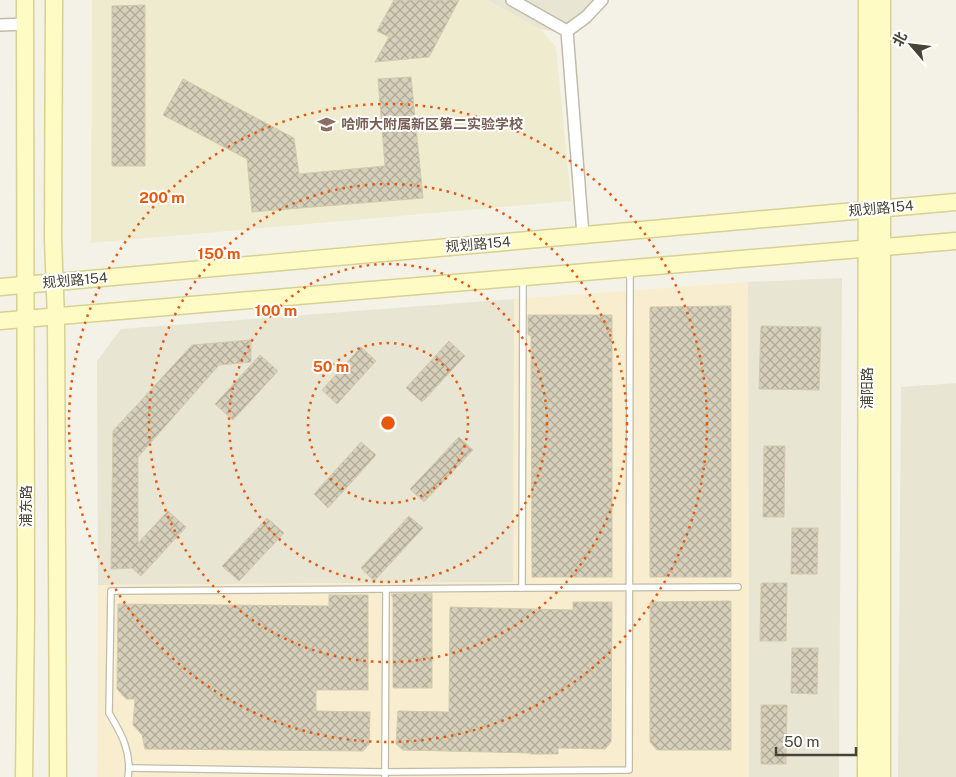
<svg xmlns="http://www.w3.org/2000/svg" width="956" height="777" font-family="'Public Sans','Noto Sans SC',sans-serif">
  <defs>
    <pattern id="building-cross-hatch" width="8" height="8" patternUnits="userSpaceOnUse" patternTransform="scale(1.25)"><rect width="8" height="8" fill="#d6d0ba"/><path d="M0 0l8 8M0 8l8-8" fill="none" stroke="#afaa98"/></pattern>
  </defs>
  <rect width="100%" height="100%" fill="#f4f2e6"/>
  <!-- residential -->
  <g fill="#e8e5d3">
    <polygon points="487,0 608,0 573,35 540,29"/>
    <polygon points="842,278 839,777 749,777 748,282"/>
    <polygon points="514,299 514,582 98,585 97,361 121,329"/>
    <polygon points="956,383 956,777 898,777 901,387"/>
  </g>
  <!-- commercial -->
  <polygon fill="#f8edcf" points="748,282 749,777 97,777 98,585 513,582 514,299"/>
  <!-- education -->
  <polygon fill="#eeebce" points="92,0 487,0 540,29 556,47 571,201 91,243"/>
  <!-- building -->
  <g fill="url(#building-cross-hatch)" stroke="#d2caad">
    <polygon points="394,0 459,0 429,57 375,62 389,37 377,31"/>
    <polygon points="145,5 145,166 112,166 112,6"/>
    <polygon points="411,77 423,198 252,212 247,159 163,115 183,79 294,138 299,174 385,166 378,79"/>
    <polygon points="731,306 731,577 650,577 650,307"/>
    <polygon points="528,315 612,315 612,577 532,577 531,335 528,335"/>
    <polygon points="761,326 821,327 819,390 759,389"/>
    <polygon points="251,340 251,362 219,365 138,457 138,543 168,511 186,527 141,576 132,568 111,569 113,431 192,345"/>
    <polygon points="449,341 465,356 422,402 406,388"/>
    <polygon points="361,347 376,361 337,404 322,390"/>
    <polygon points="260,355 278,371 233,420 215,404"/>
    <polygon points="459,437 473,450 424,502 410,489"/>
    <polygon points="361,442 376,455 328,508 314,494"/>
    <polygon points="764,446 785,446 784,517 763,517"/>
    <polygon points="409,516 423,528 374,581 361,568"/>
    <polygon points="267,518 284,533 239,581 222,566"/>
    <polygon points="792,528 818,528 817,574 791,574"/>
    <polygon points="761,583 787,583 786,641 760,641"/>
    <polygon points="432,593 432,688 393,688 393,598 391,594"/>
    <polygon points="329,595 368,595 368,690 316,690 316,711 370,712 369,744 363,751 145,749 142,735 133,725 135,699 126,699 117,689 118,604 329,606"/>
    <polygon points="731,601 731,750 657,750 650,742 650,602"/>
    <polygon points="573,602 612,602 611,742 605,749 558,748 558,754 530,754 530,753 403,750 396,744 398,711 449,712 450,607 573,610"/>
    <polygon points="792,648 818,648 817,694 791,693"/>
    <polygon points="761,705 787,705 786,764 761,764"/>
  </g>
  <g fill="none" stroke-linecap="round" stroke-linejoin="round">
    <defs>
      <g id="lane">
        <polyline points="523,278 522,588 738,587"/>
        <polyline points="130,768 385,772 386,589"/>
        <path d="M 128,777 C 132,752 121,733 109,713 L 111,591 L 522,588"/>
        <polyline points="385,777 385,772 629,770 630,270"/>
      </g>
      <g id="street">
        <polyline points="512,0 567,31 583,235"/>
        <polyline points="0,25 25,24"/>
        <polyline points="567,31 586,17 602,0"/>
      </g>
      <g id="secondary">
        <polyline points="54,0 53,239 56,318 58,777"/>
        <polyline points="0,287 956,202"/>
        <polyline points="0,321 956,241"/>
        <polyline points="24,777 26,612 25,0"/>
        <polyline points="866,777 867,0"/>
        <polyline points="882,777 882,0"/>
      </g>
    </defs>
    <!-- lane casing -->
    <use href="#lane" stroke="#c0bca8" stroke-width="8"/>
    <!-- street casing -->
    <use href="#street" stroke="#c0bca8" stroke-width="14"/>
    <!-- secondary casing -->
    <use href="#secondary" stroke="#d7d192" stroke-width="19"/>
    <!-- lane -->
    <use href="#lane" stroke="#fff" stroke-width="5.5"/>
    <!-- street -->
    <use href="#street" stroke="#fff" stroke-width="11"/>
    <!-- secondary -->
    <use href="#secondary" stroke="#fffbc5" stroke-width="16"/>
  </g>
  <!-- distance rings -->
  <g fill="none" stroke="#e8590c" stroke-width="2.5" stroke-dasharray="2.5 5">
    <circle cx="388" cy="423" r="80"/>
    <circle cx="388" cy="423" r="159"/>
    <circle cx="388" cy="423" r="239"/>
    <circle cx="388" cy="423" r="319"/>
  </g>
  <!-- icons -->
  <defs>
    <symbol id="school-bare" viewBox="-9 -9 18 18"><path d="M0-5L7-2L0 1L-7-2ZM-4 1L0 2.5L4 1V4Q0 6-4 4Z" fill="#8d6e63" stroke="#fff" stroke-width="2.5" paint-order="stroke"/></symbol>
  </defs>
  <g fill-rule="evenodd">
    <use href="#school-bare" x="314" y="112" width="25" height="25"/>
  </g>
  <g text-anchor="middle" stroke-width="4" stroke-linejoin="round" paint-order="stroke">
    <!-- education labels -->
    <g font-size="14" font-weight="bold" fill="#785e54" stroke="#fff" text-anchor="start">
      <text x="341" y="129">哈师大附属新区第二实验学校</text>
    </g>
    <!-- street labels -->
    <g font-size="14" fill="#474335" stroke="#fff">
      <text transform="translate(881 208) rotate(-5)" y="5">规划路154</text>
      <text transform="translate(478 244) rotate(-5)" y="5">规划路154</text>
      <text transform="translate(75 280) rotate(-5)" y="5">规划路154</text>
      <text transform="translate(867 388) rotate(-90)" y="5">浦阳路</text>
      <text transform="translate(26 506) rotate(-90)" y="5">浦东路</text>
    </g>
  </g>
  <circle cx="388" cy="423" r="8" fill="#e8590c" stroke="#fff" stroke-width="2.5"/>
  <g font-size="15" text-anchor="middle" font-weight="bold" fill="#e8590c" stroke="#fff" stroke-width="4" stroke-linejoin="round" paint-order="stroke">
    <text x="162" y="203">200 m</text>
    <text x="219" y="259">150 m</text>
    <text x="276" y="316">100 m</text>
    <text x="331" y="372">50 m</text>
  </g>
  <!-- north arrow -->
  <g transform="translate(911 45) rotate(298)" stroke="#ffffff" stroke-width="4" paint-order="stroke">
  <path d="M0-4L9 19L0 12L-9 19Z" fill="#474335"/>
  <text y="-8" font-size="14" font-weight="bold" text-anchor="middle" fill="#474335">北</text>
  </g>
  <!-- scale -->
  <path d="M776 747v8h80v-8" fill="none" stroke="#474335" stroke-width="2.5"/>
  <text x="784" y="747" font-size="15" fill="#474335" stroke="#ffffff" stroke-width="4" paint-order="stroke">50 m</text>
</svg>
